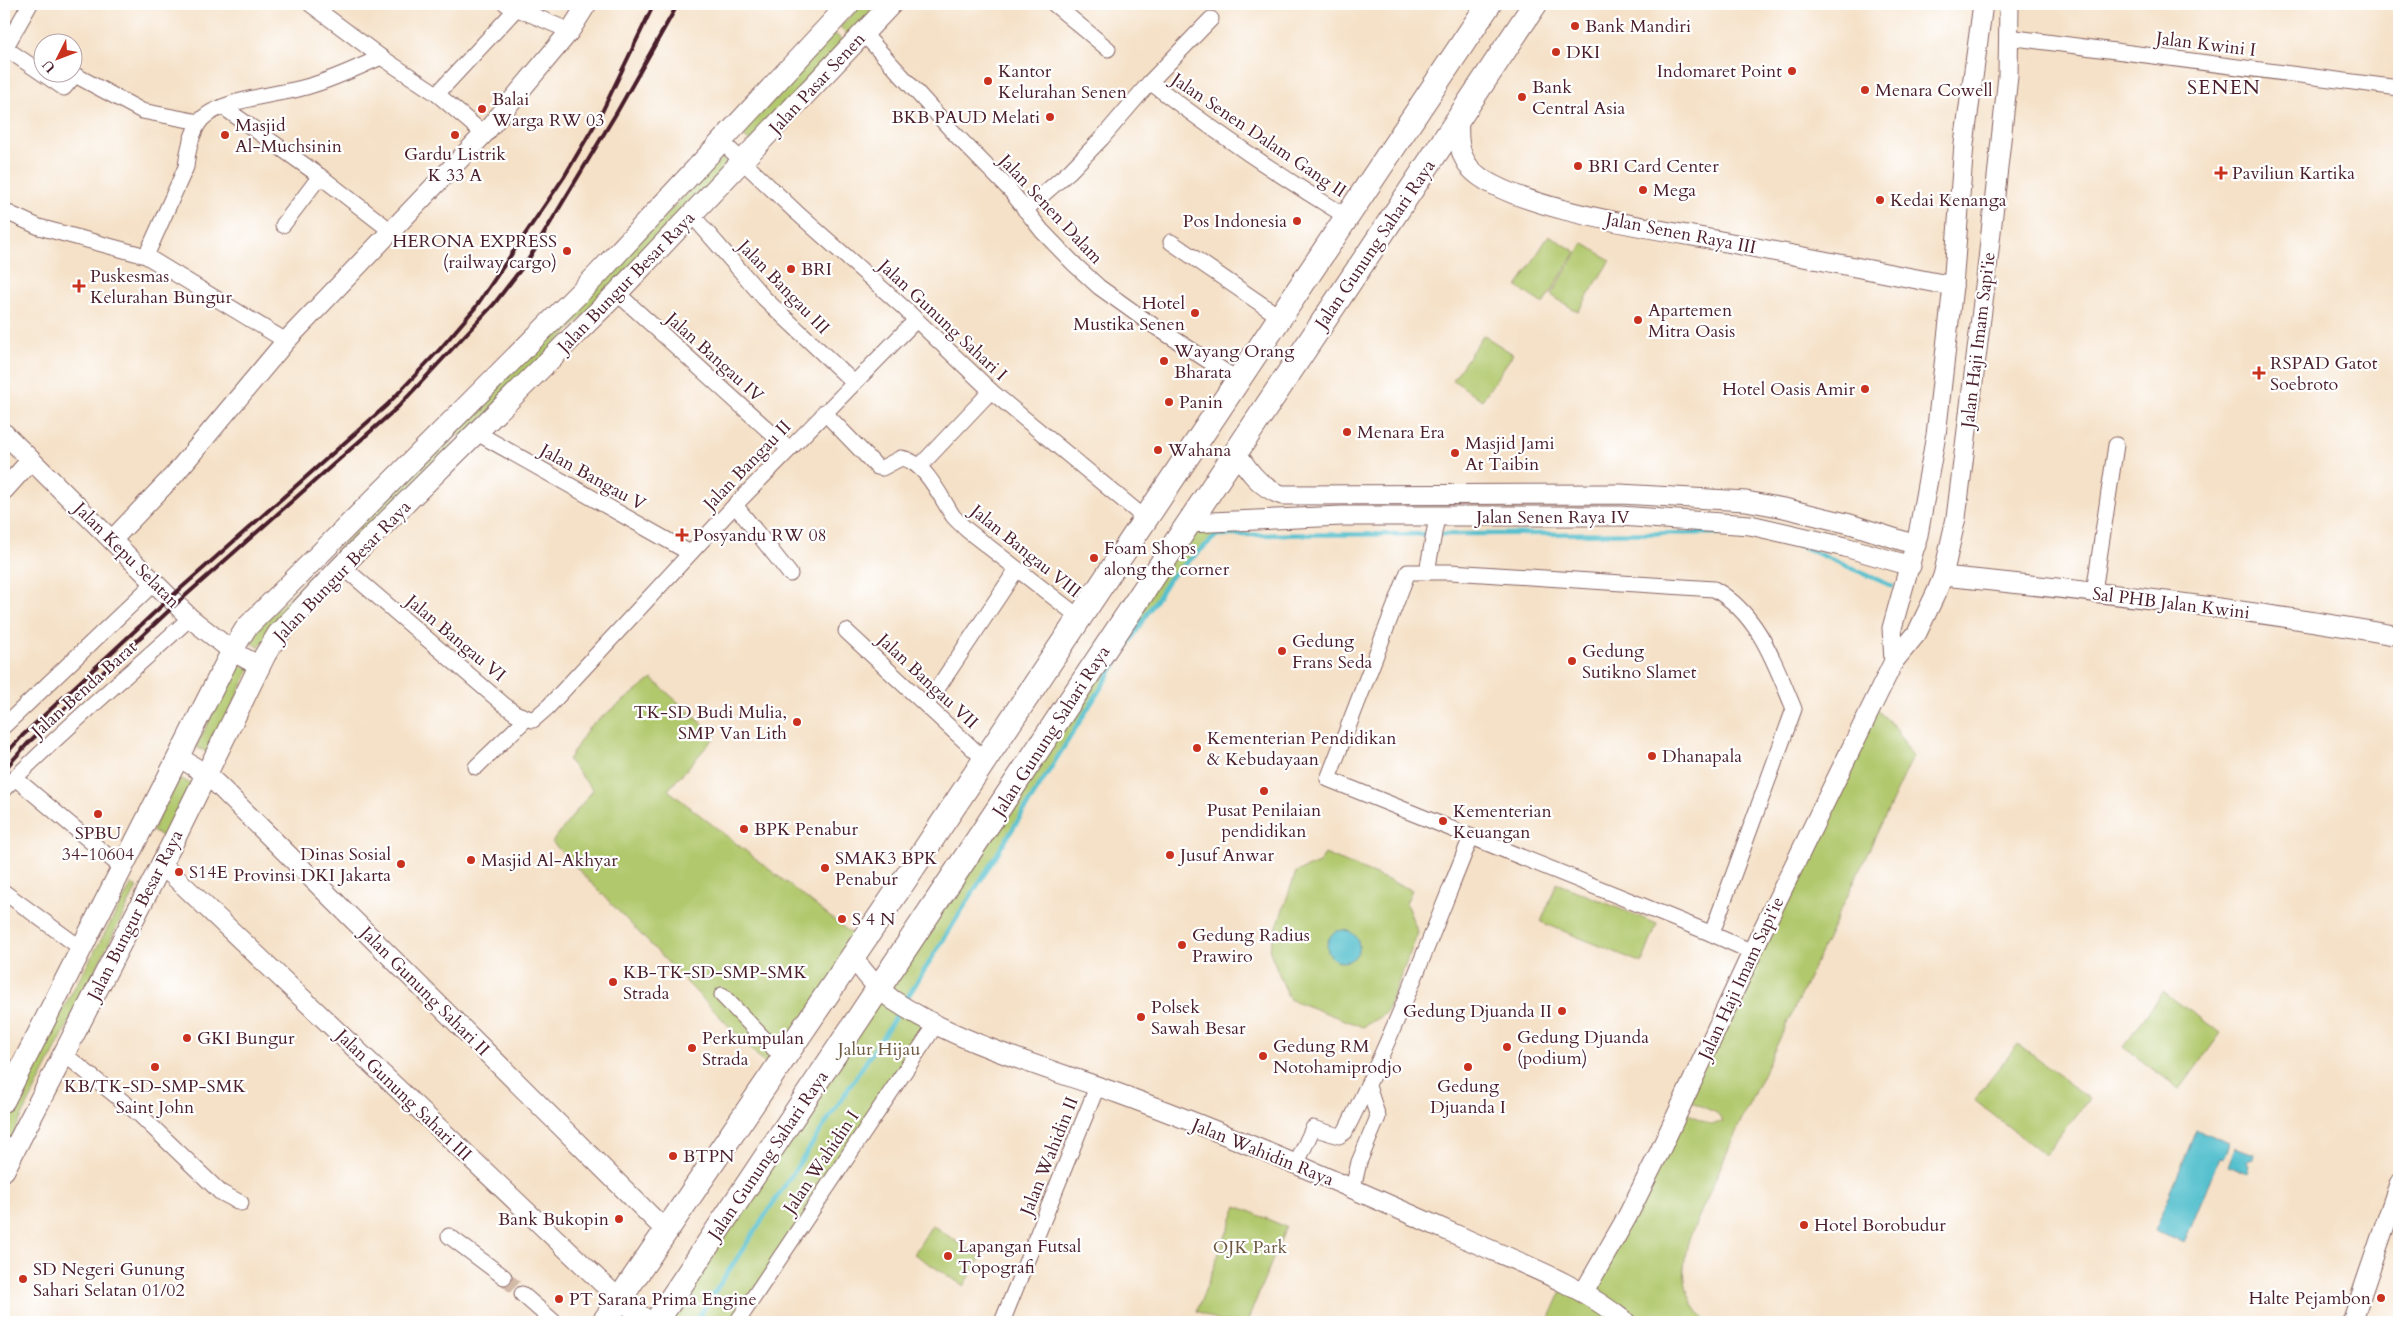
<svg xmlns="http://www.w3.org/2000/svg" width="2403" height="1326" font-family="Cardo,serif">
  <rect width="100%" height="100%" fill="#fff"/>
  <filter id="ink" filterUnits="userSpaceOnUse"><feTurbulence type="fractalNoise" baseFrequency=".02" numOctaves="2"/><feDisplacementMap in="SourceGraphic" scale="10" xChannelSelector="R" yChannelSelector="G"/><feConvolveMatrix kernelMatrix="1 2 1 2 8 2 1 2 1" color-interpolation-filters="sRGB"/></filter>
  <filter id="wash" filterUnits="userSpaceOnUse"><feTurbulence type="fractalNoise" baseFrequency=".0096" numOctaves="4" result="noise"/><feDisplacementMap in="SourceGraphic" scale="20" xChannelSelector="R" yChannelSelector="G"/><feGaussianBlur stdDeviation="1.12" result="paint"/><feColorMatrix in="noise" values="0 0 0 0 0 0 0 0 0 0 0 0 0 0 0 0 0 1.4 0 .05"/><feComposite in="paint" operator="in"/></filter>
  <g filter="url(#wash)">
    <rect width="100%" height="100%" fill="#f5e1c7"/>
    <!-- green -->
    <g fill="#b1c86c" stroke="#7e744c">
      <polygon points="862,4 881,4 849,36 840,27"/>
      <polygon points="834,33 844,42 750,142 741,134"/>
      <polygon points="723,156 732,165 462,439 454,431"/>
      <polygon points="1549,235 1576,252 1543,304 1517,287"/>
      <polygon points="1583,243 1610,260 1578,312 1551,295"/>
      <polygon points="1483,335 1513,354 1482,400 1453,380"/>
      <polygon points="448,438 456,446 259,647 250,642 254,633"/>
      <polygon points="1219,522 1217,535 1169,579 903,1005 937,1023 737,1322 656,1322 1189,523"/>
      <polygon points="238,664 250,669 209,753 196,747"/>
      <polygon points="652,679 716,736 668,790 862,942 774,1073 552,842 593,790 568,760 590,726"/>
      <path d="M 1873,706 L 1895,727 L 1913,757 L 1740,1123 L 1689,1239 C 1680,1269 1683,1300 1707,1322 L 1622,1322 L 1584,1292 L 1680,1110 L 1712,1125 L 1723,1121 L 1717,1113 L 1685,1099 Z"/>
      <polygon points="180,778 191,784 163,837 152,831"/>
      <polygon points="1325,854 1412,890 1406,903 1418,933 1386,1013 1363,1027 1289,999 1269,949 1296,872 1319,863"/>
      <polygon points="1557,883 1657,924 1642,963 1541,922"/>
      <polygon points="132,884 137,887 4,1152 4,1124 45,1041"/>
      <polygon points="2163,992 2221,1033 2180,1089 2123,1047"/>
      <polygon points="2018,1044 2089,1099 2045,1155 1974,1100"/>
      <polygon points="1237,1206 1286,1227 1247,1322 1221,1322 1197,1311"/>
      <polygon points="932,1225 981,1258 964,1286 914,1254"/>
      <polygon points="1565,1284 1619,1322 1548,1322"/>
    </g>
    <!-- water -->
    <g fill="#54c0ce" stroke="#4f707c">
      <circle cx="1343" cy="946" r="16"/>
      <polygon points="2196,1130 2229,1143 2223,1159 2219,1158 2184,1243 2155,1231"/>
      <polygon points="2235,1147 2254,1154 2253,1159 2247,1161 2249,1167 2247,1173 2228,1166"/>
    </g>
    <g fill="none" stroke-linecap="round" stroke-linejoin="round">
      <!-- stream -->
      <g stroke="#54c0ce" stroke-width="4.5">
        <polyline points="1796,544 1892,586"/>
        <polyline points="905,1001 1169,579 1217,535 1739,533"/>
        <polyline points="695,1322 900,1010"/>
      </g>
    </g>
  </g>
  <g filter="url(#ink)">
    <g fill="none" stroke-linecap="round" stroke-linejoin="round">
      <!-- minor-tunnel -->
      <polyline stroke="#d3baa8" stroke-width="15" stroke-dasharray="15 8" stroke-linecap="butt" points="504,1277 522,1294"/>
      <defs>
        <g id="minor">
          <polyline points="310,4 381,57 437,94 484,134"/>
          <polyline points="506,4 570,31"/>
          <polyline points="1054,4 1108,49"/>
          <polyline points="863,33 954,133 1010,190 1042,231 1074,264 1099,287 1145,320 1238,380"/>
          <polyline points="2008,37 2399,88"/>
          <polyline points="5,48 64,88 75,75 142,111 199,122"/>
          <polyline points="4,50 30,4"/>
          <path d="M 1150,82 C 1214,131 1279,176 1347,217"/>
          <polyline points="437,94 516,9"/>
          <polyline points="223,107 320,176 391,231"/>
          <polyline points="722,142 796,212 904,308 991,391 1146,519"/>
          <polyline points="1025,210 1070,171 1102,138 1150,82 1211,19"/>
          <polyline points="4,211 39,227 146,256 286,341"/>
          <polyline points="692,215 764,298 853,382"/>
          <polyline points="283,225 320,176"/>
          <polyline points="1171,242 1280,317"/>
          <path d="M 146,256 L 186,167 C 187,153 192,131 201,120 C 220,99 279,95 306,87 C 332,80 357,68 381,57"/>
          <polyline points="617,293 789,449"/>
          <path d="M 824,412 L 877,467 L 882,468 L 901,458 C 925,461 941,498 953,516 C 957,521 962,525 967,530 L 1079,617"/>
          <polyline points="477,433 690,553"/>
          <polyline points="919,467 991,391"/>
          <polyline points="735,505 790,574"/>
          <polyline points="342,566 503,704 515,713 533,720 548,707 735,505 916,320"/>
          <polyline points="1427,572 1437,517"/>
          <polyline points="2094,592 2116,445"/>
          <polyline points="846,631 984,759"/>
          <polyline points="927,704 1017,569"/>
          <polyline points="4,726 155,582"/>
          <polyline points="476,767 526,719"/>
          <polyline points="15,778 121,867"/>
          <path d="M 4,789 C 63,729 128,675 190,618"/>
          <polyline points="4,892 82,949"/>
          <path d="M 1712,933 L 1794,709 C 1775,664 1759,614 1714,589 L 1451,572 L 1408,572 L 1328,779 L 1705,931 L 1741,947 L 1754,952"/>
          <polyline points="722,995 773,1048 785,1057"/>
          <polyline points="64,1054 141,1116 220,1192 241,1203"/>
          <path d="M 1296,1165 L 1313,1128 L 1339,1136 L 1345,1132 C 1393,1037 1431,936 1471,837"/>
          <polyline points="1353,1188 1359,1162 1378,1117 1368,1086"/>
          <polyline points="449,1236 504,1277"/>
          <polyline points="522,1294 554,1322"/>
          <polyline points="737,1322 937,1023"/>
          <polyline points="1002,1322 1097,1087"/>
        </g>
        <g id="tertiary">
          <path d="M 1459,118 C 1458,136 1458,153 1470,168 C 1505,209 1670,231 1726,242 C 1802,257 1877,271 1953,286"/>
          <polyline points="4,433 190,618 232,651 259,666"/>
          <path d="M 1236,452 C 1248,470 1260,488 1282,495 L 1620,494 L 1746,501 L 1784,508 L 1850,524 L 1916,545"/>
          <polyline points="4,490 31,460"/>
          <polyline points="1189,523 1342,516 1620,516 1750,525 1845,547 1911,566"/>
          <polyline points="112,540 174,475 286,341 484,134 570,31 587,4"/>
          <path d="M 1943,576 C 2095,591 2248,609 2399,636"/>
          <polyline points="1894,661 1892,628 1918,535 1936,435 1953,286 1964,144 1983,4"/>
          <polyline points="179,757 207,775 219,786 666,1231"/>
          <polyline points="161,864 619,1299 650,1322"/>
          <path d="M 852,955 C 863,972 876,988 893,1000 C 957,1043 1044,1067 1117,1093 C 1232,1135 1345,1185 1457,1235 C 1514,1261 1577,1282 1626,1322"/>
          <polyline points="1584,1292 1627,1217 1659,1153 1763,929 1894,661 1917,633 1937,591 1943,576 1956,518 1986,278 2008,76 2009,4"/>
          <polyline points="2352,1322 2399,1184"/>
        </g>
        <g id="secondary">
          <polyline points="4,1101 232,651 246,628 598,274 849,4"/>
          <polyline points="4,1170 172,844 265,655 278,634 342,566 617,293 891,4"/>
        </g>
        <g id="primary">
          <polyline points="604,1322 900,887 1489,4"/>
          <polyline points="656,1322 1535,4"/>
        </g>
      </defs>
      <!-- minor casing -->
      <use href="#minor" stroke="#866362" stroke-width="17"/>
      <!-- tertiary casing -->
      <use href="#tertiary" stroke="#866362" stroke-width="21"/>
      <!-- secondary casing -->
      <use href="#secondary" stroke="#866362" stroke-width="23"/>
      <!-- primary casing -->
      <use href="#primary" stroke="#866362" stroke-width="26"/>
      <!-- minor -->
      <use href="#minor" stroke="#fff" stroke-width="15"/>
      <!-- tertiary -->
      <use href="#tertiary" stroke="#fff" stroke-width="19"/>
      <!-- secondary -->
      <use href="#secondary" stroke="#fff" stroke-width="21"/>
      <!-- primary -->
      <use href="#primary" stroke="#fff" stroke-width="24"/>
      <!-- rail -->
      <g stroke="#4a1f2b" stroke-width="4">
        <polyline points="4,756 22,736 170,598 387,405 440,349 475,308 564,177 601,114 654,4"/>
        <polyline points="4,770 29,742 176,604 398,407 494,304 528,260 617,112 678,4"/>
      </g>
    </g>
  </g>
  <!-- markers -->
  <g fill="#c8321e" stroke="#fff" stroke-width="2">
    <circle cx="1575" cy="26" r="5"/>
    <circle cx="1556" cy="52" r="5"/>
    <circle cx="1792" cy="71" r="5"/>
    <circle cx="988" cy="81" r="5"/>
    <circle cx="1865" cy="90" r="5"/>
    <circle cx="1522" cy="97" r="5"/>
    <circle cx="482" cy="109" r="5"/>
    <circle cx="1050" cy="117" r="5"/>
    <circle cx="225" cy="135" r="5"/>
    <circle cx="455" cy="135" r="5"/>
    <circle cx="1578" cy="166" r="5"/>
    <path d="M2218.5 165.5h5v5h5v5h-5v5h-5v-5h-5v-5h5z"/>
    <circle cx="1643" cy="190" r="5"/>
    <circle cx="1880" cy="200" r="5"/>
    <circle cx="1297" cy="221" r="5"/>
    <circle cx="567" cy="251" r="5"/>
    <circle cx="791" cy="269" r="5"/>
    <path d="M76.5 278.5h5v5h5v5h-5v5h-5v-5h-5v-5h5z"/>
    <circle cx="1195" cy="313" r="5"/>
    <circle cx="1638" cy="320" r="5"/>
    <circle cx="1164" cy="361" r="5"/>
    <path d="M2256.5 365.5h5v5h5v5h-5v5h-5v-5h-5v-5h5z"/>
    <circle cx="1865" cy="389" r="5"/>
    <circle cx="1169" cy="402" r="5"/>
    <circle cx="1347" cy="432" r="5"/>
    <circle cx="1158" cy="450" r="5"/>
    <circle cx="1455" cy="453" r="5"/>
    <path d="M679.5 527.5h5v5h5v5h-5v5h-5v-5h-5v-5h5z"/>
    <circle cx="1094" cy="558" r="5"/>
    <circle cx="1282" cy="651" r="5"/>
    <circle cx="1572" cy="661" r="5"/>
    <circle cx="797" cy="722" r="5"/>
    <circle cx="1197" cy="748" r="5"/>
    <circle cx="1652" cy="756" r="5"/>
    <circle cx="1264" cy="791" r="5"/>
    <circle cx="98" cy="814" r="5"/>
    <circle cx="1443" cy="821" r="5"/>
    <circle cx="744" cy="829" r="5"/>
    <circle cx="1170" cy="855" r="5"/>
    <circle cx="471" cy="860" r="5"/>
    <circle cx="401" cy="864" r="5"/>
    <circle cx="825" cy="868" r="5"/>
    <circle cx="179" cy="872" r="5"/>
    <circle cx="842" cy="919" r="5"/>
    <circle cx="1182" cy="945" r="5"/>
    <circle cx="613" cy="982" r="5"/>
    <circle cx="1562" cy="1011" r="5"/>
    <circle cx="1141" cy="1017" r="5"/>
    <circle cx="187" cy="1038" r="5"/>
    <circle cx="1507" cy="1047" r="5"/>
    <circle cx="692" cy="1048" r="5"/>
    <circle cx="1263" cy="1056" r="5"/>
    <circle cx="155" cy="1067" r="5"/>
    <circle cx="1468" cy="1067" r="5"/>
    <circle cx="673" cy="1156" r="5"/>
    <circle cx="619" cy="1219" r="5"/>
    <circle cx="1804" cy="1225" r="5"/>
    <circle cx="948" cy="1256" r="5"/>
    <circle cx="23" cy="1279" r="5"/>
    <circle cx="2381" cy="1298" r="5"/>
    <circle cx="559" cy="1299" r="5"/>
  </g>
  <g text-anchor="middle" stroke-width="4.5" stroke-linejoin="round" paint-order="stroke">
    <!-- poi labels -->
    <g font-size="18" fill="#4a1f2b" stroke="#fff" text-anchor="start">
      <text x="1585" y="32">Bank Mandiri</text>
      <text x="1566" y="58">DKI</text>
      <text x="998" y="77">Kantor<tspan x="998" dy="21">Kelurahan Senen</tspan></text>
      <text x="1782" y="77" text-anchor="end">Indomaret Point</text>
      <text x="1532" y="93">Bank<tspan x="1532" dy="21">Central Asia</tspan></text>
      <text x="1875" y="96">Menara Cowell</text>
      <text x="492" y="105">Balai<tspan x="492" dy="21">Warga RW 03</tspan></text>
      <text x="1040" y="123" text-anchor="end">BKB PAUD Melati</text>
      <text x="235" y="131">Masjid<tspan x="235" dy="21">Al-Muchsinin</tspan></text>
      <text x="455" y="160" text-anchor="middle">Gardu Listrik<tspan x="455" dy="21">K 33 A</tspan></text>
      <text x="1588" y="172">BRI Card Center</text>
      <text x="2232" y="179">Paviliun Kartika</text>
      <text x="1653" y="196">Mega</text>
      <text x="1890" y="206">Kedai Kenanga</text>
      <text x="1287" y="227" text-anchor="end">Pos Indonesia</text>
      <text x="557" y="247" text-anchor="end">HERONA EXPRESS<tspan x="557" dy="21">(railway cargo)</tspan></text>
      <text x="801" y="275">BRI</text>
      <text x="90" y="282">Puskesmas<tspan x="90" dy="21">Kelurahan Bungur</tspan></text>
      <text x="1185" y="309" text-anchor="end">Hotel<tspan x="1185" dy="21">Mustika Senen</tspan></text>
      <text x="1648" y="316">Apartemen<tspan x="1648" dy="21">Mitra Oasis</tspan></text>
      <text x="1174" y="357">Wayang Orang<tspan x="1174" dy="21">Bharata</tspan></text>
      <text x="2270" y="369">RSPAD Gatot<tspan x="2270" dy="21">Soebroto</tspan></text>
      <text x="1855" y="395" text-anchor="end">Hotel Oasis Amir</text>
      <text x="1179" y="408">Panin</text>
      <text x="1357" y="438">Menara Era</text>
      <text x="1465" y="449">Masjid Jami<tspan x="1465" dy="21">At Taibin</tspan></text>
      <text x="1168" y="456">Wahana</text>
      <text x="693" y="541">Posyandu RW 08</text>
      <text x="1104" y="554">Foam Shops<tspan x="1104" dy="21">along the corner</tspan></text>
      <text x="1292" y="647">Gedung<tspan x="1292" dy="21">Frans Seda</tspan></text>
      <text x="1582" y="657">Gedung<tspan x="1582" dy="21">Sutikno Slamet</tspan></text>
      <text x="787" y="718" text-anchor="end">TK-SD Budi Mulia,<tspan x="787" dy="21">SMP Van Lith</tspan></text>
      <text x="1207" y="744">Kementerian Pendidikan<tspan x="1207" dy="21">&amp; Kebudayaan</tspan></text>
      <text x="1662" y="762">Dhanapala</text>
      <text x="1264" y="816" text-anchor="middle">Pusat Penilaian<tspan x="1264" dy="21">pendidikan</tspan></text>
      <text x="1453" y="817">Kementerian<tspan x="1453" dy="21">Keuangan</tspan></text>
      <text x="754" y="835">BPK Penabur</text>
      <text x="98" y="839" text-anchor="middle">SPBU<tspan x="98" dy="21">34-10604</tspan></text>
      <text x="391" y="860" text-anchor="end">Dinas Sosial<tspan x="391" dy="21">Provinsi DKI Jakarta</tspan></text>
      <text x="1180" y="861">Jusuf Anwar</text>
      <text x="835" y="864">SMAK3 BPK<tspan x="835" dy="21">Penabur</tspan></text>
      <text x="481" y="866">Masjid Al-Akhyar</text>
      <text x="189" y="878">S14E</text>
      <text x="852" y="925">S 4 N</text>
      <text x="1192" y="941">Gedung Radius<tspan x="1192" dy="21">Prawiro</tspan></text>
      <text x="623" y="978">KB-TK-SD-SMP-SMK<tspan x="623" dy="21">Strada</tspan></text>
      <text x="1151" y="1013">Polsek<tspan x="1151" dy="21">Sawah Besar</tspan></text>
      <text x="1552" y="1017" text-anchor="end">Gedung Djuanda II</text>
      <text x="1517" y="1043">Gedung Djuanda<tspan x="1517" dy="21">(podium)</tspan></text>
      <text x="197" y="1044">GKI Bungur</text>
      <text x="702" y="1044">Perkumpulan<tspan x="702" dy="21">Strada</tspan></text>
      <text x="1273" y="1052">Gedung RM<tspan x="1273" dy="21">Notohamiprodjo</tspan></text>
      <text x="155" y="1092" text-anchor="middle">KB/TK-SD-SMP-SMK<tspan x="155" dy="21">Saint John</tspan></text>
      <text x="1468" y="1092" text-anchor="middle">Gedung<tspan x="1468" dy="21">Djuanda I</tspan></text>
      <text x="683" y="1162">BTPN</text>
      <text x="609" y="1225" text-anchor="end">Bank Bukopin</text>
      <text x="1814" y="1231">Hotel Borobudur</text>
      <text x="958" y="1252">Lapangan Futsal<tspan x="958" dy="21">Topografi</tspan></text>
      <text x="33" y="1275">SD Negeri Gunung<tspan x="33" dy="21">Sahari Selatan 01/02</tspan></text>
      <text x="2371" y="1304" text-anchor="end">Halte Pejambon</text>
      <text x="569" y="1305">PT Sarana Prima Engine</text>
    </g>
    <!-- street labels -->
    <g font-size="18" fill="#4a1f2b" stroke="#fff">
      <text transform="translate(2206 44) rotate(7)" y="6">Jalan Kwini I</text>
      <text transform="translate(817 83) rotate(-47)" y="6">Jalan Pasar Senen</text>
      <text transform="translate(1259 135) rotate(34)" y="6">Jalan Senen Dalam Gang II</text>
      <text transform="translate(1051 209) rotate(47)" y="6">Jalan Senen Dalam</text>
      <text transform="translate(1681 233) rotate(11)" y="6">Jalan Senen Raya III</text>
      <text transform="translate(1375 244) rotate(-56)" y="6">Jalan Gunung Sahari Raya</text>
      <text transform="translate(626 282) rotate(-46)" y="6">Jalan Bungur Besar Raya</text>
      <text transform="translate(784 287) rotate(46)" y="6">Jalan Bangau III</text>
      <text transform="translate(943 320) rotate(43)" y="6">Jalan Gunung Sahari I</text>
      <text transform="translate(1978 340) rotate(-83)" y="6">Jalan Haji Imam Sapi'ie</text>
      <text transform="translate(715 357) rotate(42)" y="6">Jalan Bangau IV</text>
      <text transform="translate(747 465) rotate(-46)" y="6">Jalan Bangau II</text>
      <text transform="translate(593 477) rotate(29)" y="6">Jalan Bangau V</text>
      <text x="1553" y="523">Jalan Senen Raya IV</text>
      <text transform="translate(1026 551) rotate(39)" y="6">Jalan Bangau VIII</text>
      <text transform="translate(127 555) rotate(45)" y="6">Jalan Kepu Selatan</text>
      <text transform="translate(342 571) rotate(-46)" y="6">Jalan Bungur Besar Raya</text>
      <text transform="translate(2171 603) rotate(7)" y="6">Sal PHB Jalan Kwini</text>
      <text transform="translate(456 638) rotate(40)" y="6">Jalan Bangau VI</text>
      <text transform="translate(928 681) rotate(43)" y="6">Jalan Bangau VII</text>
      <text transform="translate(84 689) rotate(-42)" y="6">Jalan Benda Barat</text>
      <text transform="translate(1051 731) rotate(-57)" y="6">Jalan Gunung Sahari Raya</text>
      <text transform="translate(135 915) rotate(-63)" y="6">Jalan Bungur Besar Raya</text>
      <text transform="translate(1741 978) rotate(-65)" y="6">Jalan Haji Imam Sapi'ie</text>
      <text transform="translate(425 991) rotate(45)" y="6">Jalan Gunung Sahari II</text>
      <text transform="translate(404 1095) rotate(44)" y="6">Jalan Gunung Sahari III</text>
      <text transform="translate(1263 1152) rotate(22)" y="6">Jalan Wahidin Raya</text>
      <text transform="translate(768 1155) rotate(-56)" y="6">Jalan Gunung Sahari Raya</text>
      <text transform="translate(1049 1156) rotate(-68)" y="6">Jalan Wahidin II</text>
      <text transform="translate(821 1162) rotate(-56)" y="6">Jalan Wahidin I</text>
    </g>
    <!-- park labels -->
    <g font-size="18" fill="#6e5a42" stroke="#fff">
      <text x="879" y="1055">Jalur Hijau</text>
      <text x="1250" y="1253">OJK Park</text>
    </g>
    <!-- quarter labels -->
    <g font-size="20" letter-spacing="1" fill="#4a1f2b" stroke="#fff">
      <text x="2224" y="94">SENEN</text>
    </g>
  </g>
  <!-- margin -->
  <rect width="2403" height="1326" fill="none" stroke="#fff" stroke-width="20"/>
  <!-- north arrow -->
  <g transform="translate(58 58) rotate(228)"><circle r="24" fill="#ffffff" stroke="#b7a5aa"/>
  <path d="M0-4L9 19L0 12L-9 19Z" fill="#c8321e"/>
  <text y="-8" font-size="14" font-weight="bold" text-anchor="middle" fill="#4a1f2b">U</text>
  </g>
</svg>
